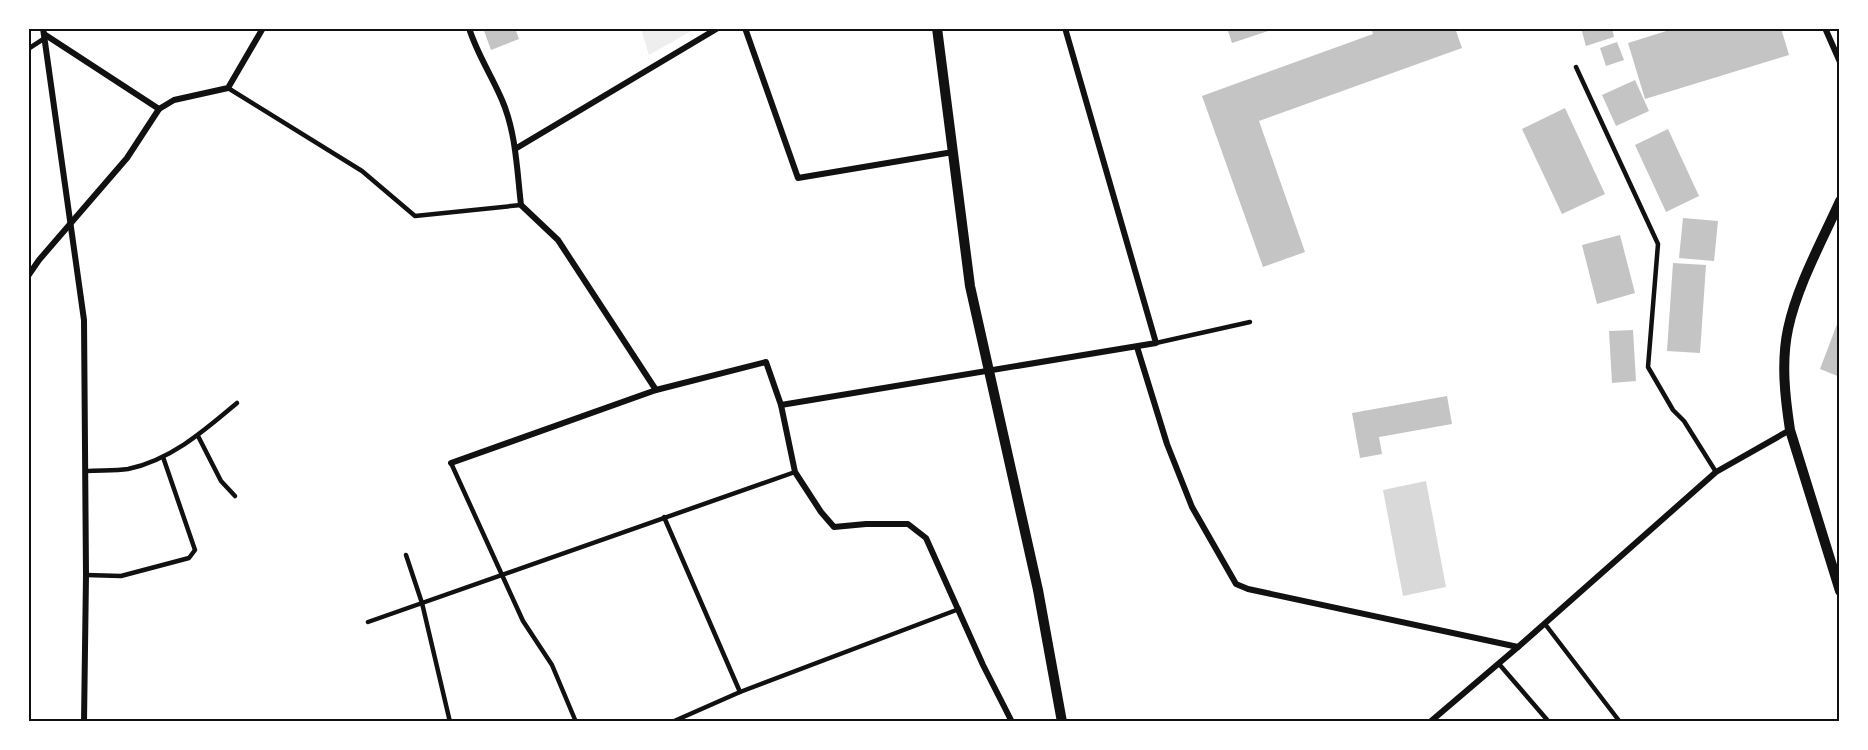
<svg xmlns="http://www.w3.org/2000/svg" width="1868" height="750" font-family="Quicksand,sans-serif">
  <rect width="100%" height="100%" fill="#fff"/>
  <!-- green -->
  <polygon fill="#eee" points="693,29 693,30 649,55 641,29"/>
  <!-- water -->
  <polygon fill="#d9d9d9" points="1426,481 1446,587 1403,596 1383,490"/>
  <!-- building -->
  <g fill="#c4c4c4">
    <polygon points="483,28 515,28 519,39 491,50"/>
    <polygon points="1227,28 1274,28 1274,29 1232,43"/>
    <polygon points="1371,28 1455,28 1462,48 1259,121 1305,252 1263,267 1202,96 1373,34"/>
    <polygon points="1581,28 1612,28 1614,37 1586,46"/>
    <polygon points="1676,28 1781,28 1789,55 1645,99 1628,43"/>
    <polygon points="1617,42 1624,60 1606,66 1600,48"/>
    <polygon points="1635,80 1649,111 1616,126 1602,95"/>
    <polygon points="1565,108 1605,194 1562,214 1522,129"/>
    <polygon points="1668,129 1699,196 1666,212 1635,145"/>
    <polygon points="1683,218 1718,221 1714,261 1679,258"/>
    <polygon points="1620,235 1635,293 1597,304 1582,245"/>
    <polygon points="1673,263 1706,265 1700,353 1667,351"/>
    <polygon points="1839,319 1840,319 1840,377 1820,369"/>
    <polygon points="1633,330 1636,381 1612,383 1609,331"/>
    <polygon points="1447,396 1452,424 1379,437 1382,454 1360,458 1352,413"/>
  </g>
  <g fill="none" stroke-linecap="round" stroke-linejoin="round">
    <!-- service -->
    <g stroke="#111" stroke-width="4.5">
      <polyline points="28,49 45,38"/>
      <polyline points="1576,67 1658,244 1648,367 1673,410 1684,421 1716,472"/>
      <polyline points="228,88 362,171 415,216 521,205"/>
      <polyline points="1156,343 1250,322"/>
      <polyline points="198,436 221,481 235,496"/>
      <polyline points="451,463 523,621 552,665 576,722"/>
      <path d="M 86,471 C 100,470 115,471 128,469 C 171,460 205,430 237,403"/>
      <polyline points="664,517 740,692"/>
      <polyline points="406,555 422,603 450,722"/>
      <polyline points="86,575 121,576 189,558 195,550 163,457"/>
      <polyline points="368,622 795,472"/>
      <polyline points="1545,624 1620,722"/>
      <polyline points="1499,664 1549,722"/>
      <polyline points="672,722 740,692 959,609"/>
    </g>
    <!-- minor -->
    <g stroke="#111" stroke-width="6">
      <polyline points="43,28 84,320 86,575 84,722"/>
      <path d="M 469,28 C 477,54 492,76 502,100 C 516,132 517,171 521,205 L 558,240 L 656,390"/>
      <polyline points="745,28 798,178 953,152"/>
      <polyline points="1825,28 1840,62"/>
      <polyline points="159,109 174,100 228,88 263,28"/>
      <polyline points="515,149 718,28"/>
      <polyline points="28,276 39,260 127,158 159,109 44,34"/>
      <polyline points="1137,347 1167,444 1192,507 1236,584 1248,589 1518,647 1716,472 1790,430"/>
      <polyline points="781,405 1156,343 1065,28"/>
      <polyline points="451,463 656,390 766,362 781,405 795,472 821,512 834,527 866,524 908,524 926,538 983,665 1012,722"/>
      <polyline points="1430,722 1518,647"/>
    </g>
    <!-- tertiary -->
    <g stroke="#111" stroke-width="10">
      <polyline points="937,28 970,286 1038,590 1062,722"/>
      <path d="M 1840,201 C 1822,241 1797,286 1788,329 C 1781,362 1785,397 1790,430 L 1840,591"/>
    </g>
  </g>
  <!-- border -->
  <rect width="1868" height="750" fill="none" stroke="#ffffff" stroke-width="60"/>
  <rect x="30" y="30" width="1808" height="690" fill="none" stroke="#111" stroke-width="2"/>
</svg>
